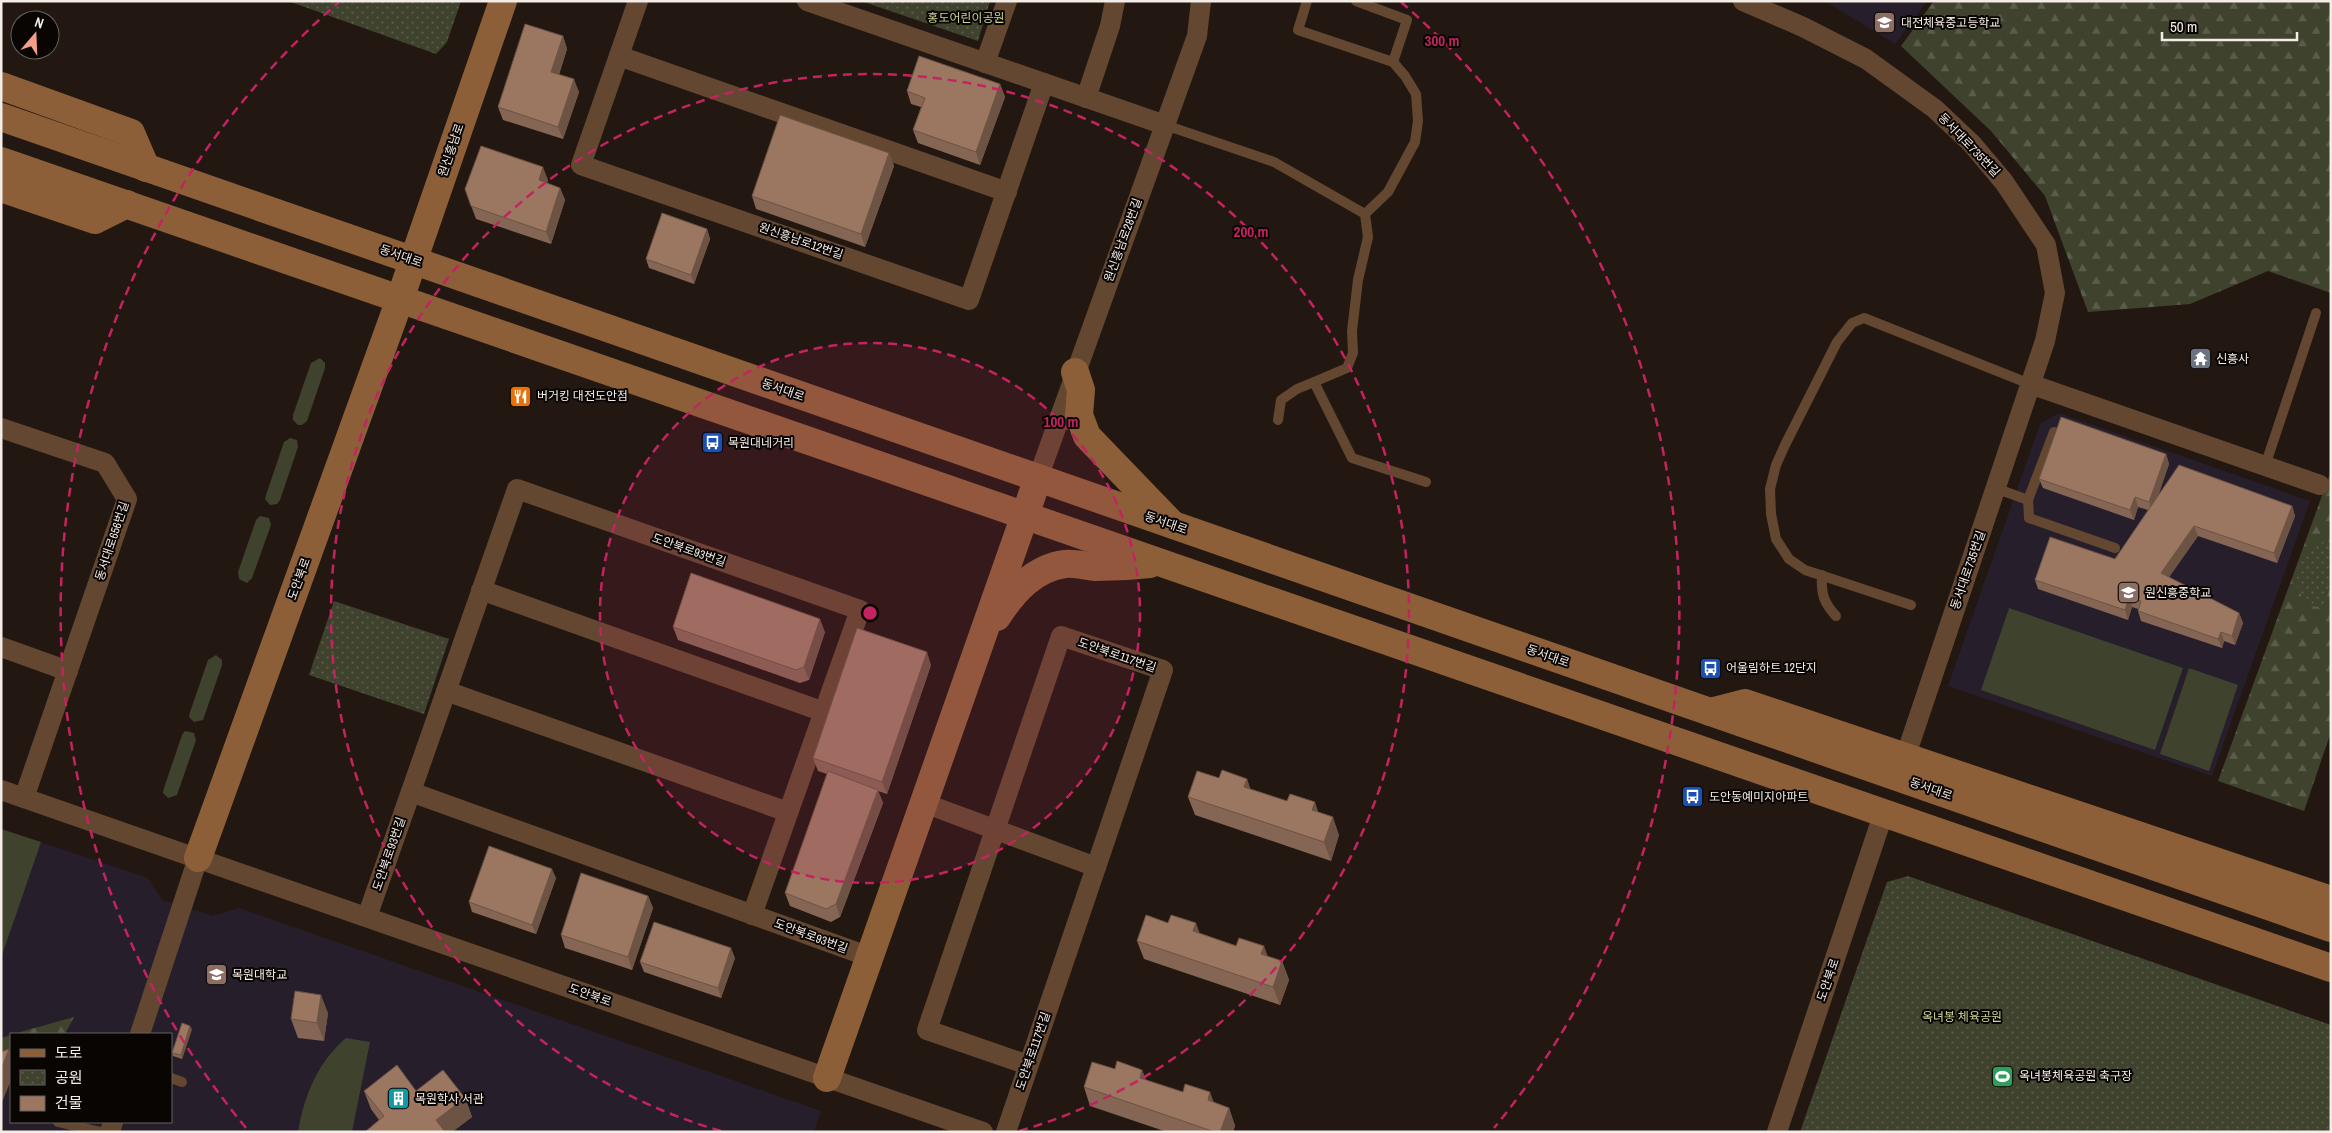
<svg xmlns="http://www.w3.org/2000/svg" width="2332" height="1133" font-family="'Archivo Narrow','Noto Sans KR',sans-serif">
  <defs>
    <pattern id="forest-firs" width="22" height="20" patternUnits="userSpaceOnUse" patternTransform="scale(1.25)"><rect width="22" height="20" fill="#3f422d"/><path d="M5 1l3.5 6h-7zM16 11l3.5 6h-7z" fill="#5b5d4b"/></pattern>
    <pattern id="park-dots" width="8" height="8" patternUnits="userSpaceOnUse" patternTransform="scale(1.25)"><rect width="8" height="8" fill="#3f422d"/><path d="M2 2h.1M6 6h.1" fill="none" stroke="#5b5d4b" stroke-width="1.8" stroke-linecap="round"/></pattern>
  </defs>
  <rect width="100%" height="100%" fill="#231811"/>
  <!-- education -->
  <g fill="#271e2c" fill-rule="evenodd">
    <polygon points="1825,1 1927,1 1895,44"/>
    <polygon points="2059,413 2310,501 2212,776 1948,686 2040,424"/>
    <path d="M 1,829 L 148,878 L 162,900 L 213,916 L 239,908 L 821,1111 L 814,1132 L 1,1132 ZM 11,1034 L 171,1034 L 171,1122 L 11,1122 Z"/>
  </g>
  <!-- grass -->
  <g fill="#3f422d">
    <polygon points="320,358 325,363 325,368 307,421 302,425 298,425 293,420 293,415 311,363"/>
    <polygon points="290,438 297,440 298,447 280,500 277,504 270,505 265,499 266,495 284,442"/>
    <polygon points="260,516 269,518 271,525 252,578 247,583 239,579 238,572 256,520"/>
    <polygon points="2009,608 2183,668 2155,750 1981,690"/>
    <polygon points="216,655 222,660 222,665 203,720 194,722 189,717 190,712 208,660"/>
    <polygon points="2189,668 2238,685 2209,771 2160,754"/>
    <polygon points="185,731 194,733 196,740 177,795 168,798 163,793 164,788 182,735"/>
    <polygon points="1,829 41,842 1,958"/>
    <path d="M 346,1038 L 370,1042 L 352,1132 L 298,1132 C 304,1095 318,1062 346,1038 Z"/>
  </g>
  <!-- forest -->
  <g fill="url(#forest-firs)">
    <polygon points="1934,1 2331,1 2331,293 2268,271 2190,304 2088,312 2045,196 1991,131 1901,46"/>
    <polygon points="2331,471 2331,732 2304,811 2218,781"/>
    <polygon points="74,1017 65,1034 13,1034"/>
    <polygon points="11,1035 11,1052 1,1056 1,1038"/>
  </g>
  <!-- park -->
  <g fill="url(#park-dots)">
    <polygon points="288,1 461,1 447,42 436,54"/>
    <polygon points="861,1 990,1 978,41"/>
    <path d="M 2331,542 L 2331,586 L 2322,609 C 2318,607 2311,606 2308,603 C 2289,587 2295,551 2319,543 C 2322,542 2327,542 2331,542 Z"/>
    <polygon points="334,601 449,639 424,714 309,675"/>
    <polygon points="1908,876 2331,1025 2331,1132 1800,1132 1887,882"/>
  </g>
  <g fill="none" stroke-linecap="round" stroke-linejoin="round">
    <!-- lane -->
    <g stroke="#634730" stroke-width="10">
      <polyline points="1307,1 1298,30 1393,62 1405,76 1416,94 1418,121 1415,142 1388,192 1365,214"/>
      <polyline points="1356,1 1407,20 1393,62"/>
      <polyline points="1165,125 1274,162 1365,214 1368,237 1358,280 1352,331 1353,353 1347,368 1314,382 1352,458 1426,482"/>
      <polyline points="1278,420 1281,400 1297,389 1314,382"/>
      <polyline points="2265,466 2316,313"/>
      <polyline points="1995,488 2028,500 2029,518 2115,548"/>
      <polyline points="2028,500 2054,432"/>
      <path d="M 1822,575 C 1821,593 1823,602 1836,616"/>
      <polyline points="1911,605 1805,570 1789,559 1776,539 1771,514 1770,489 1776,465 1785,445 1837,342 1852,323 1864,318 2030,384"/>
      <polyline points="171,1078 182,1082"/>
      <polyline points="58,1122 101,1132"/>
    </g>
    <!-- street -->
    <g stroke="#634730" stroke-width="20">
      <polyline points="638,1 581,165 969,300 1044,83"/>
      <polyline points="807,1 1165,125"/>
      <polyline points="1743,1 1803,27 1866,59 1935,109 1972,144 2004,182 2046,245 2055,293 2045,341 1906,755"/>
      <polyline points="619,56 1007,192"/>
      <polyline points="985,63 1007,1"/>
      <polyline points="1086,98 1110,26 1115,1"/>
      <polyline points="2030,384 2320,485"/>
      <polyline points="1,428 105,463 127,499 24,798"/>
      <polyline points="1038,478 1197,36 1201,1"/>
      <polyline points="481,590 824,712"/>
      <polyline points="1,647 68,671"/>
      <polyline points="446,691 788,812"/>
      <polyline points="1,790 983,1132"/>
      <polyline points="411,792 870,957"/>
      <polyline points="924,803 1096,867"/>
      <polyline points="367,917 517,489 860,610 752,915"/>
      <polyline points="140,1034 198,858"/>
      <polyline points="110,1132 113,1122"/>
      <polyline points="1006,1132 1163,670 1061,636 927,1030 1028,1065"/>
      <polyline points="1777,1132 1879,827"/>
    </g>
    <!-- secondary -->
    <g stroke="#8c5f39" stroke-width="28">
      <polyline points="1,86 131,133 146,168"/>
      <polyline points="1,117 2331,928"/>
      <polyline points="1,161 2331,968"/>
      <polyline points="1,188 95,220 127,204"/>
      <polyline points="1075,372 1081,390 1079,415 1087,436 1170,522"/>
      <path d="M 997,617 C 1013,592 1034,568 1065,564 C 1075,563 1086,566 1096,567 C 1114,567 1132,566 1150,564"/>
      <polyline points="1710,712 1745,703 2331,900"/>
      <polyline points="198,858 400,299 503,1"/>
      <polyline points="827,1078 1038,478"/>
    </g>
  </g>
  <!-- wall -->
  <g fill="#856553">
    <polygon points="563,36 567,49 559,74 579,92 563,139 503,120 498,107"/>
    <polygon points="1000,84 1005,97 980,165 918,143 913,130 921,107 911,104 907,91"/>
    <polygon points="889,153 894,166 865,247 756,209 752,196"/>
    <polygon points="548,180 547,183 560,188 565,200 551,244 476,219 465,189"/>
    <polygon points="707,229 710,239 694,284 649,268 646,259"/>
    <polygon points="2166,454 2169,464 2158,495 2292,506 2295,516 2277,563 2198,536 2169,577 2239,613 2243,623 2235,645 2224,641 2222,648 2141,621 2138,611 2138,609 2132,607 2128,620 2038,589 2035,580 2115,559 2148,510 2138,507 2134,520 2043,488 2039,479"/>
    <polygon points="673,627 825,632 809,680 800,683 678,640"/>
    <polygon points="931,665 887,794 878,791 883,803 840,917 831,922 790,906 785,893 827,774 818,771 813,758"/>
    <polygon points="1219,778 1247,779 1250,789 1318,812 1339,835 1331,861 1195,815 1188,797"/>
    <polygon points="556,878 536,934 472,912 469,902"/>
    <polygon points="648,896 653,908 632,970 565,948 561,935"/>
    <polygon points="1199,933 1282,961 1289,980 1280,1005 1144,959 1137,941"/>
    <polygon points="735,958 721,998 644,972 640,962"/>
    <polygon points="328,1013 324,1041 298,1038 291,1019"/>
    <polygon points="192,1029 182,1059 173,1056 172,1053"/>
    <polygon points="1115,1069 1142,1070 1146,1080 1229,1108 1235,1126 1233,1132 1167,1132 1090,1106 1084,1087"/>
    <polygon points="364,1091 416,1091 465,1098 472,1117 452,1132 365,1132 379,1120 371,1109"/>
  </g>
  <!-- shaded-wall -->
  <g fill="#6c5343">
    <polygon points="563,36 567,49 556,85 551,72"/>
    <polygon points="574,79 579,92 563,139 558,127"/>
    <polygon points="1000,84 1005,97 980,165 976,152"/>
    <polygon points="889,153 894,166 865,247 861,234"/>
    <polygon points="543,167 548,180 544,193 539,180"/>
    <polygon points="560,188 565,200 551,244 546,232"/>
    <polygon points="707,229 710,239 694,284 691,275"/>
    <polygon points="2166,454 2169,464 2153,512 2149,502"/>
    <polygon points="2135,497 2138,507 2134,520 2130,510"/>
    <polygon points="2292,506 2295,516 2277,563 2274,553"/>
    <polygon points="2194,526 2198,536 2165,583 2161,573"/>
    <polygon points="2129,597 2132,607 2128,620 2125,610"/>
    <polygon points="2239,613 2243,623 2235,645 2232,636"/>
    <polygon points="820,619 825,632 809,680 804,667"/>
    <polygon points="2221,632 2224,641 2222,648 2218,639"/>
    <polygon points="927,652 931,665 887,794 882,782"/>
    <polygon points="1247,779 1253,797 1244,787"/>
    <polygon points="878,790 883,803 840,917 836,904"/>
    <polygon points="1315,802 1321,820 1312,810"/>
    <polygon points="1333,817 1339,835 1331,861 1324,842"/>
    <polygon points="552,869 556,878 536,934 532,925"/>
    <polygon points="648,896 653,908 632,970 628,957"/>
    <polygon points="1196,923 1203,942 1193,931"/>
    <polygon points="1264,946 1271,965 1261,954"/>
    <polygon points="731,948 735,958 721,998 718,988"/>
    <polygon points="1282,961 1289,980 1280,1005 1273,987"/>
    <polygon points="321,995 328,1013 324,1041 317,1023"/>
    <polygon points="190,1026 192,1029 182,1059 181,1055"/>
    <polygon points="9,1049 11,1055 11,1080 1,1105 1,1070"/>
    <polygon points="1142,1070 1149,1088 1140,1078"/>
    <polygon points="1210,1092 1217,1111 1208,1100"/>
    <polygon points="465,1098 472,1117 452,1132 441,1132 436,1120"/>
    <polygon points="1229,1108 1235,1126 1233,1132 1220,1132"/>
  </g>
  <!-- building -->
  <g fill="#9b7660" stroke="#6c5343">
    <polygon points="525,24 563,36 551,72 574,79 558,127 498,107"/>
    <polygon points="919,56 1000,84 976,152 913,130 925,98 907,91"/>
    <polygon points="780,115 889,153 861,234 752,196"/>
    <polygon points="481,146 543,167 539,180 560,188 546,232 471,206 465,189"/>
    <polygon points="662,213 707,229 691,275 646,259"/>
    <polygon points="2061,417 2166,454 2149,502 2135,497 2130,510 2039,479"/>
    <polygon points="2179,465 2292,506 2274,553 2194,526 2161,573 2239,613 2232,636 2221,632 2218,639 2138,611 2141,601 2129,597 2125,610 2035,580 2050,537 2115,559"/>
    <polygon points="691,573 820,619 804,667 796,670 673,627"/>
    <polygon points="857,628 927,652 882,782 813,758"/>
    <polygon points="1222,770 1247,779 1244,787 1287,801 1290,794 1315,802 1312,810 1333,817 1324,842 1188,797 1197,771 1219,778"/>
    <polygon points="828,771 878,790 836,904 826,909 785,893"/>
    <polygon points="489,846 552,869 532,925 469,902"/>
    <polygon points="581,873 648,896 628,957 561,935"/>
    <polygon points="1146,915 1168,923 1171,915 1196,923 1193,931 1236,946 1239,938 1264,946 1261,954 1282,961 1273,987 1137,941"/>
    <polygon points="654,922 731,948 718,988 640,962"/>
    <polygon points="295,991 321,995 317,1023 291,1019"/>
    <polygon points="182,1023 190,1026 181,1055 172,1053"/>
    <polygon points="9,1049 1,1070 1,1052"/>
    <polygon points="1117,1061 1142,1070 1140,1078 1183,1092 1185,1084 1210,1092 1208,1100 1229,1108 1220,1132 1215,1132 1084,1087 1092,1062 1115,1069"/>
    <polygon points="397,1065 416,1091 443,1070 465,1098 436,1120 445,1132 365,1132 384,1116 364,1091"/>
  </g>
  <!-- distance rings -->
  <circle cx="870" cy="613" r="270" fill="#c42362" fill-opacity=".12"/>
  <g fill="none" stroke="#c42362" stroke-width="2.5" stroke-dasharray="9 6">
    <circle cx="870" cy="613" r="270"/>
    <path d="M721 1131A539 539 0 1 1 1019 1131"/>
    <path d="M246 1128A809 809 0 0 1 339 2M1401 2A809 809 0 0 1 1494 1128"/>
  </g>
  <!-- icons -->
  <defs>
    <symbol id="school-square" viewBox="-11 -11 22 22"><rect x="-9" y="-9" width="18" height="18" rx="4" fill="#8d6e63" stroke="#090503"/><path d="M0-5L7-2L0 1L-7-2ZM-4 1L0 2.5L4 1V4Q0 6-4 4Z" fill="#fff"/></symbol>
    <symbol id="temple-square" viewBox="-11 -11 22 22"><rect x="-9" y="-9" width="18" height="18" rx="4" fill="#6b7280" stroke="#090503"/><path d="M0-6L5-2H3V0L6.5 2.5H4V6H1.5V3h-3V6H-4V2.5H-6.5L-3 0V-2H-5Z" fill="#fff"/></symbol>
    <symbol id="restaurant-square" viewBox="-11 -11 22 22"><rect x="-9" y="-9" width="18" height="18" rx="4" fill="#e8710a" stroke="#090503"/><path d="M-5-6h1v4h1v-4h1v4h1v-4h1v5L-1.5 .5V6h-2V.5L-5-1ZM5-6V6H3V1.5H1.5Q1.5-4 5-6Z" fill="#fff"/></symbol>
    <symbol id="bus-square" viewBox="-11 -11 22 22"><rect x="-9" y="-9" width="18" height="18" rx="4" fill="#1a4fb4" stroke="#090503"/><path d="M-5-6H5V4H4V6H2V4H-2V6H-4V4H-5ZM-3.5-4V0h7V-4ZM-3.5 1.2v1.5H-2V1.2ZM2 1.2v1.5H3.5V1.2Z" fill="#fff"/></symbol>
    <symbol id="university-square" viewBox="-11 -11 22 22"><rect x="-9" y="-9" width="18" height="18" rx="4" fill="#8d6e63" stroke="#090503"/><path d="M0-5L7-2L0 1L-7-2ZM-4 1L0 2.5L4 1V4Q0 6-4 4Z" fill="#fff"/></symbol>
    <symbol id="stadium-square" viewBox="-11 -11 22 22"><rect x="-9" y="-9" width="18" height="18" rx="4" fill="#2e9e5b" stroke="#090503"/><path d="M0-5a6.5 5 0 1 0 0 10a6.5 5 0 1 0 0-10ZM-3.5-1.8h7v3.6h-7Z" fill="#fff"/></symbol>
    <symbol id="building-square" viewBox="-11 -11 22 22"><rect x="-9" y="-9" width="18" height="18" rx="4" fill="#0f9aa8" stroke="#090503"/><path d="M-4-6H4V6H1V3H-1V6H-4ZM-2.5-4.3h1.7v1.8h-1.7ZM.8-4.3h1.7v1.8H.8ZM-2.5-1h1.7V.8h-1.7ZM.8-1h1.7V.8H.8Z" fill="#fff"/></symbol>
  </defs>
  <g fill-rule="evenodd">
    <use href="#school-square" x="1872" y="10" width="25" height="25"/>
    <use href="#temple-square" x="2188" y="346" width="25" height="25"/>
    <use href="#restaurant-square" x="508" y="384" width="25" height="25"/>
    <use href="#bus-square" x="700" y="430" width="25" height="25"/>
    <use href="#school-square" x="2116" y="580" width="25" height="25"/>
    <use href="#bus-square" x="1698" y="656" width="25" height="25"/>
    <use href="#bus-square" x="1680" y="784" width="25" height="25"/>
    <use href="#university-square" x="204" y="962" width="25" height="25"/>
    <use href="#stadium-square" x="1990" y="1064" width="25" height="25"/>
    <use href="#building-square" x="386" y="1086" width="25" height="25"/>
  </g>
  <g text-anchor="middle" stroke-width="4" stroke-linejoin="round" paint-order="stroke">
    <!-- park labels -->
    <g font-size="12" fill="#cad492" stroke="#090503">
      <text x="966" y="22">홍도어린이공원</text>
      <text x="1962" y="1021">옥녀봉 체육공원</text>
    </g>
    <!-- poi labels -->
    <g font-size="12" fill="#f4ece7" stroke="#090503" text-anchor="start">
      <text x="1901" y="27">대전체육중고등학교</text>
      <text x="2216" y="363">신흥사</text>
      <text x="537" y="400">버거킹 대전도안점</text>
      <text x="728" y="447">목원대네거리</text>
      <text x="2145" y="597">원신흥중학교</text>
      <text x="1726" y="672">어울림하트 12단지</text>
      <text x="1709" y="801">도안동예미지아파트</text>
      <text x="232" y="979">목원대학교</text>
      <text x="2019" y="1080">옥녀봉체육공원 축구장</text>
      <text x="415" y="1103">목원학사 서관</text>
    </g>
    <!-- street labels -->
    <g font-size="12" fill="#f4ece7" stroke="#090503">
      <text transform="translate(1969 145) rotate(46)" y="4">동서대로735번길</text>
      <text transform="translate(451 150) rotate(-71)" y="4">원신흥남로</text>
      <text transform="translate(1123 240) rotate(-70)" y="4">원신흥남로28번길</text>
      <text transform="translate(801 241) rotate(19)" y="4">원신흥남로12번길</text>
      <text transform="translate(401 256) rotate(19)" y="4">동서대로</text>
      <text transform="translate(783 390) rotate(19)" y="4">동서대로</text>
      <text transform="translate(1166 523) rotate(19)" y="4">동서대로</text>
      <text transform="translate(112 541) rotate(-72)" y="4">동서대로656번길</text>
      <text transform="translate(689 550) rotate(19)" y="4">도안북로93번길</text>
      <text transform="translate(1968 570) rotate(-71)" y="4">동서대로735번길</text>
      <text transform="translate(299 579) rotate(-70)" y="4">도안북로</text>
      <text transform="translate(1117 655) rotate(19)" y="4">도안북로117번길</text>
      <text transform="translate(1548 656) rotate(19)" y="4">동서대로</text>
      <text transform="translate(1931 789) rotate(19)" y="4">동서대로</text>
      <text transform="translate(389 854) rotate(-71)" y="4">도안북로93번길</text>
      <text transform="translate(811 936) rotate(20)" y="4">도안북로93번길</text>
      <text transform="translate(1828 980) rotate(-71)" y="4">도안북로</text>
      <text transform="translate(590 995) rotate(19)" y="4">도안북로</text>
      <text transform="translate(1033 1051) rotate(-71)" y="4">도안북로117번길</text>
    </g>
  </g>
  <circle cx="870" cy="613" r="8" fill="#c42362" stroke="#090503" stroke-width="2.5"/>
  <g font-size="15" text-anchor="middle" font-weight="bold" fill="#c42362" stroke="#090503" stroke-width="4" stroke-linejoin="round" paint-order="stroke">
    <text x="1442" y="46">300 m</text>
    <text x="1251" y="237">200 m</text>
    <text x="1061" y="427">100 m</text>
  </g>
  <!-- border -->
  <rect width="2332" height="1133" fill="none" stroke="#f4ece7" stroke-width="5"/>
  <!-- legend -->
  <rect x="10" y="1033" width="162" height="90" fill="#090503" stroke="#67615e"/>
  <rect x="20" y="1049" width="25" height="8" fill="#8c5f39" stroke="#67615e"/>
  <text x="55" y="1058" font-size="15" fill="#f4ece7">도로</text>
  <rect x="20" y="1070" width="25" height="15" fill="url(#park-dots)" stroke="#67615e"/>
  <text x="55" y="1083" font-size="15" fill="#f4ece7">공원</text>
  <rect x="20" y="1096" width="25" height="15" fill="#9b7660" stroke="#67615e"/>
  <text x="55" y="1108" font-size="15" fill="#f4ece7">건물</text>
  <!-- north arrow -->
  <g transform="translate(35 35) rotate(19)"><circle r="24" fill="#090503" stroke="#67615e"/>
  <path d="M0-4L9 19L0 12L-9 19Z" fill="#f49e89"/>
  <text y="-8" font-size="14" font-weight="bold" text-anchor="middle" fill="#f4ece7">N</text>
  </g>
  <!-- scale -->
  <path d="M2162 32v8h135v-8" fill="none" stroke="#f4ece7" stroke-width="2.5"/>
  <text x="2170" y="32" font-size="15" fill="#f4ece7" stroke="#090503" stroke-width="4" paint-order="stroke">50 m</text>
</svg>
